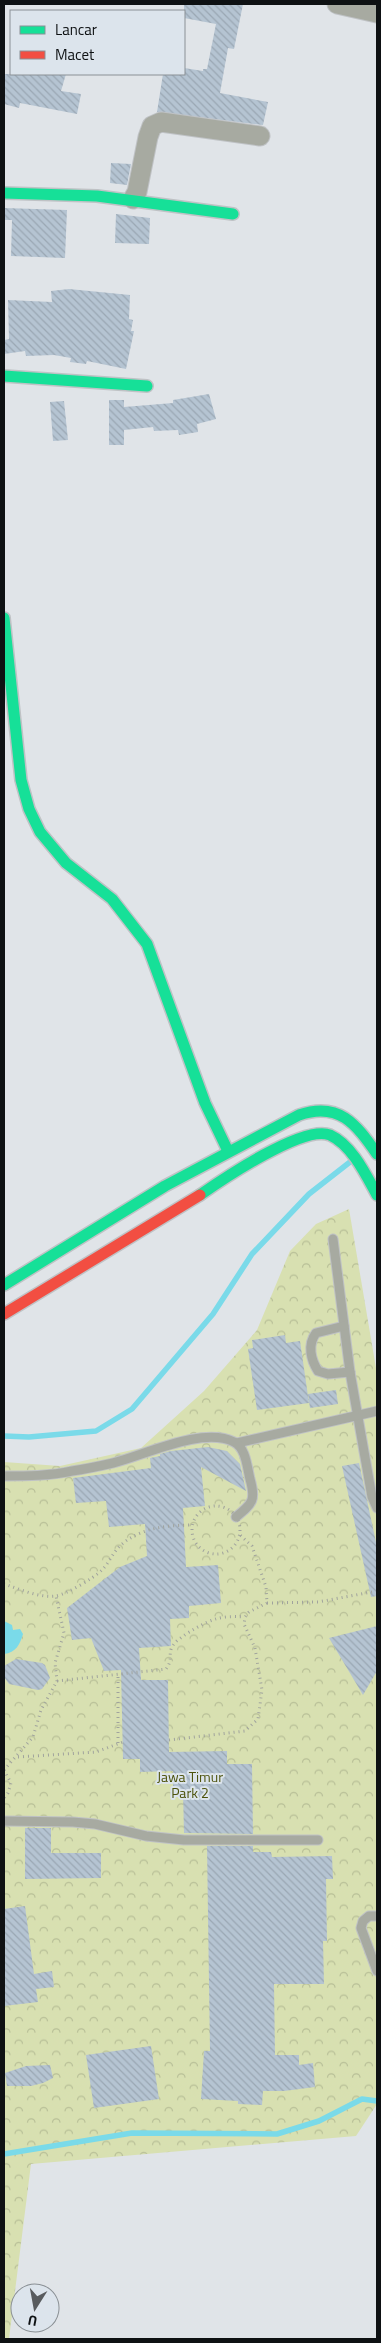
<svg xmlns="http://www.w3.org/2000/svg" width="381" height="2343" font-family="'Titillium Web',sans-serif">
  <defs>
    <pattern id="forest-crowns" width="20" height="18" patternUnits="userSpaceOnUse" patternTransform="scale(1.25)"><rect width="20" height="18" fill="#d8e0b1"/><path d="M2 6a3 3 0 1 1 6 0M12 15a3 3 0 1 1 6 0" fill="none" stroke="#b8bf97"/></pattern>
    <pattern id="building-back-hatch" width="6" height="6" patternUnits="userSpaceOnUse" patternTransform="scale(1.25)"><rect width="6" height="6" fill="#b5c4d2"/><path d="M-1 5l2 2M0 0l6 6M5-1l2 2" fill="none" stroke="#9aa7b3"/></pattern>
  </defs>
  <rect width="100%" height="100%" fill="#e0e4e8"/>
  <!-- forest -->
  <polygon fill="url(#forest-crowns)" points="349,1209 377,1374 377,2104 356,2136 31,2164 9,2339 4,2339 4,1462 60,1466 141,1448 204,1391 257,1330 290,1251 316,1224"/>
  <!-- water -->
  <path fill="#7adae9" d="M 4,1621 L 12,1625 L 13,1630 L 20,1629 L 23,1634 C 20,1644 16,1653 4,1654 Z"/>
  <g fill="none" stroke-linecap="round" stroke-linejoin="round">
    <!-- stream -->
    <g stroke="#7adae9" stroke-width="5.5">
      <polyline points="4,1436 29,1437 96,1431 132,1409 213,1314 252,1254 309,1194 350,1162"/>
      <polyline points="4,2154 132,2133 277,2134 319,2121 362,2099 377,2101"/>
    </g>
  </g>
  <!-- building -->
  <g fill="url(#building-back-hatch)">
    <polygon points="184,4 243,4 234,49 228,48 220,93 268,102 263,125 157,112 163,74 184,74 184,68 203,71 203,69 207,69 216,24 184,18"/>
    <polygon points="4,74 66,74 61,91 81,94 77,114 20,103 19,108 4,104"/>
    <polygon points="111,163 131,164 127,185 110,183"/>
    <polygon points="4,208 67,210 65,258 11,256 12,220 4,220"/>
    <polygon points="116,214 150,218 149,244 115,243"/>
    <polygon points="69,289 130,295 129,319 133,320 131,331 134,331 126,369 87,361 86,364 70,362 71,358 54,355 26,356 25,351 4,354 4,340 9,339 8,300 52,302 51,291"/>
    <polygon points="209,394 216,419 197,424 198,432 179,435 178,430 154,431 153,427 124,430 124,445 109,445 109,400 124,400 124,407 173,403 173,400"/>
    <polygon points="64,401 68,440 53,441 50,402"/>
    <polygon points="285,1335 286,1343 300,1341 309,1403 257,1410 248,1349 253,1348 252,1340"/>
    <polygon points="336,1390 338,1404 310,1408 308,1394"/>
    <polygon points="208,1447 227,1451 240,1464 246,1491 201,1467 205,1506 183,1508 186,1567 218,1565 221,1603 189,1606 189,1618 170,1619 171,1646 139,1648 141,1680 168,1680 169,1752 227,1751 227,1764 252,1764 253,1834 184,1833 183,1791 173,1791 173,1771 140,1772 140,1759 123,1759 121,1670 104,1671 91,1638 72,1640 67,1608 120,1567 147,1556 145,1524 109,1527 106,1501 76,1503 73,1478 151,1468 150,1458 160,1456 160,1454 171,1451"/>
    <polygon points="359,1463 377,1547 377,1596 371,1597 342,1466"/>
    <polygon points="377,1626 377,1671 363,1695 329,1638"/>
    <polygon points="16,1659 42,1663 45,1665 50,1678 42,1689 38,1690 9,1684 4,1677 4,1666"/>
    <polygon points="25,1828 51,1828 51,1853 101,1853 101,1878 25,1879"/>
    <polygon points="207,1846 253,1846 253,1852 271,1852 272,1857 332,1856 333,1879 326,1879 327,1941 323,1941 324,1984 274,1984 275,2055 299,2055 299,2065 313,2063 315,2087 284,2091 263,2091 262,2105 238,2104 238,2101 201,2099 204,2051 210,2051"/>
    <polygon points="25,1906 34,1974 52,1971 54,1987 36,1989 38,2002 4,2006 4,1909"/>
    <polygon points="151,2046 159,2099 94,2108 86,2055"/>
    <polygon points="50,2065 53,2078 43,2083 31,2086 7,2086 5,2073 26,2066"/>
  </g>
  <g fill="none" stroke-linecap="round" stroke-linejoin="round">
    <defs>
      <g id="lane">
        <polyline points="333,1239 350,1372 372,1497 377,1508"/>
        <path d="M 344,1326 L 316,1333 C 307,1345 311,1360 318,1371 L 328,1374 L 350,1372"/>
        <polyline points="237,1443 377,1411"/>
        <path d="M 4,1476 C 26,1476 50,1476 72,1471 C 86,1469 100,1466 113,1463 C 145,1455 203,1426 234,1442 C 246,1448 247,1467 250,1479 C 256,1500 253,1503 236,1517"/>
        <polyline points="4,1821 73,1822 95,1824 146,1836 184,1840 318,1840"/>
        <polyline points="377,1916 369,1916 363,1921 361,1928 377,1971"/>
      </g>
      <g id="street">
        <polyline points="337,4 377,13"/>
        <polyline points="133,199 137,192 148,137 152,126 161,122 260,136"/>
      </g>
      <g id="fast">
        <polyline points="4,193 97,196 233,214"/>
        <polyline points="4,376 147,386"/>
        <polyline points="4,618 21,780 29,809 40,832 66,863 112,899 147,944 205,1103 227,1149"/>
        <path d="M 200,1195 C 223,1179 304,1124 330,1135 C 352,1145 366,1175 377,1195"/>
        <path d="M 4,1285 L 165,1186 L 299,1115 C 339,1101 356,1124 377,1154"/>
      </g>
      <polyline id="jam" points="4,1314 200,1195"/>
    </defs>
    <!-- lane casing -->
    <use href="#lane" stroke="#bfc2c5" stroke-width="11"/>
    <!-- street casing -->
    <use href="#street" stroke="#bfc2c5" stroke-width="21"/>
    <!-- fast casing -->
    <use href="#fast" stroke="#bfc2c5" stroke-width="14"/>
    <!-- jam casing -->
    <use href="#jam" stroke="#bfc2c5" stroke-width="14"/>
    <!-- path -->
    <g stroke="#a0a39d" stroke-width="3" stroke-dasharray="1 4" stroke-linecap="butt">
      <circle cx="216" cy="1530" r="24"/>
      <path d="M 4,1584 C 20,1589 38,1598 56,1596 C 67,1594 94,1578 102,1570 C 109,1563 113,1552 121,1545 C 140,1528 167,1525 193,1525"/>
      <polyline points="267,1603 318,1602 377,1591"/>
      <path d="M 57,1681 L 166,1669 C 173,1660 168,1655 172,1647 C 175,1641 181,1638 186,1634 C 209,1620 218,1615 245,1617"/>
      <polyline points="169,1740 245,1731 258,1719 262,1690 255,1648 244,1624 245,1617 249,1612 267,1603 266,1587 252,1546 240,1535"/>
      <polyline points="118,1743 118,1674"/>
      <polyline points="18,1757 96,1752 123,1742"/>
      <polyline points="4,1770 33,1737 41,1710 57,1681 55,1663 64,1633 56,1596"/>
      <polyline points="4,1770 11,1783 8,1793 4,1798"/>
    </g>
    <!-- lane -->
    <use href="#lane" stroke="#a7aaa1" stroke-width="9"/>
    <!-- street -->
    <use href="#street" stroke="#a7aaa1" stroke-width="19"/>
    <!-- fast -->
    <use href="#fast" stroke="#16e098" stroke-width="11"/>
    <!-- jam -->
    <use href="#jam" stroke="#f24e42" stroke-width="11"/>
  </g>
  <g text-anchor="middle" stroke-width="4" stroke-linejoin="round" paint-order="stroke">
    <!-- park labels -->
    <g font-size="14" fill="#4c520b" stroke="#dce4ec">
      <text x="190" y="1782">Jawa Timur<tspan x="190" dy="16">Park 2</tspan></text>
    </g>
  </g>
  <!-- border -->
  <rect width="381" height="2343" fill="none" stroke="#0e1113" stroke-width="10"/>
  <!-- legend -->
  <rect x="10" y="10" width="175" height="65" fill="#dce4ec" stroke="#8a9095"/>
  <rect x="20" y="26" width="25" height="8" fill="#16e098" stroke="#8a9095"/>
  <text x="55" y="35" font-size="15" fill="#0e1113">Lancar</text>
  <rect x="20" y="51" width="25" height="8" fill="#f24e42" stroke="#8a9095"/>
  <text x="55" y="60" font-size="15" fill="#0e1113">Macet</text>
  <!-- north arrow -->
  <g transform="translate(35 2308) rotate(191)"><circle r="24" fill="#dce4ec" stroke="#8a9095"/>
  <path d="M0-4L9 19L0 12L-9 19Z" fill="#585b5e"/>
  <text y="-8" font-size="14" font-weight="bold" text-anchor="middle" fill="#0e1113">U</text>
  </g>
</svg>
